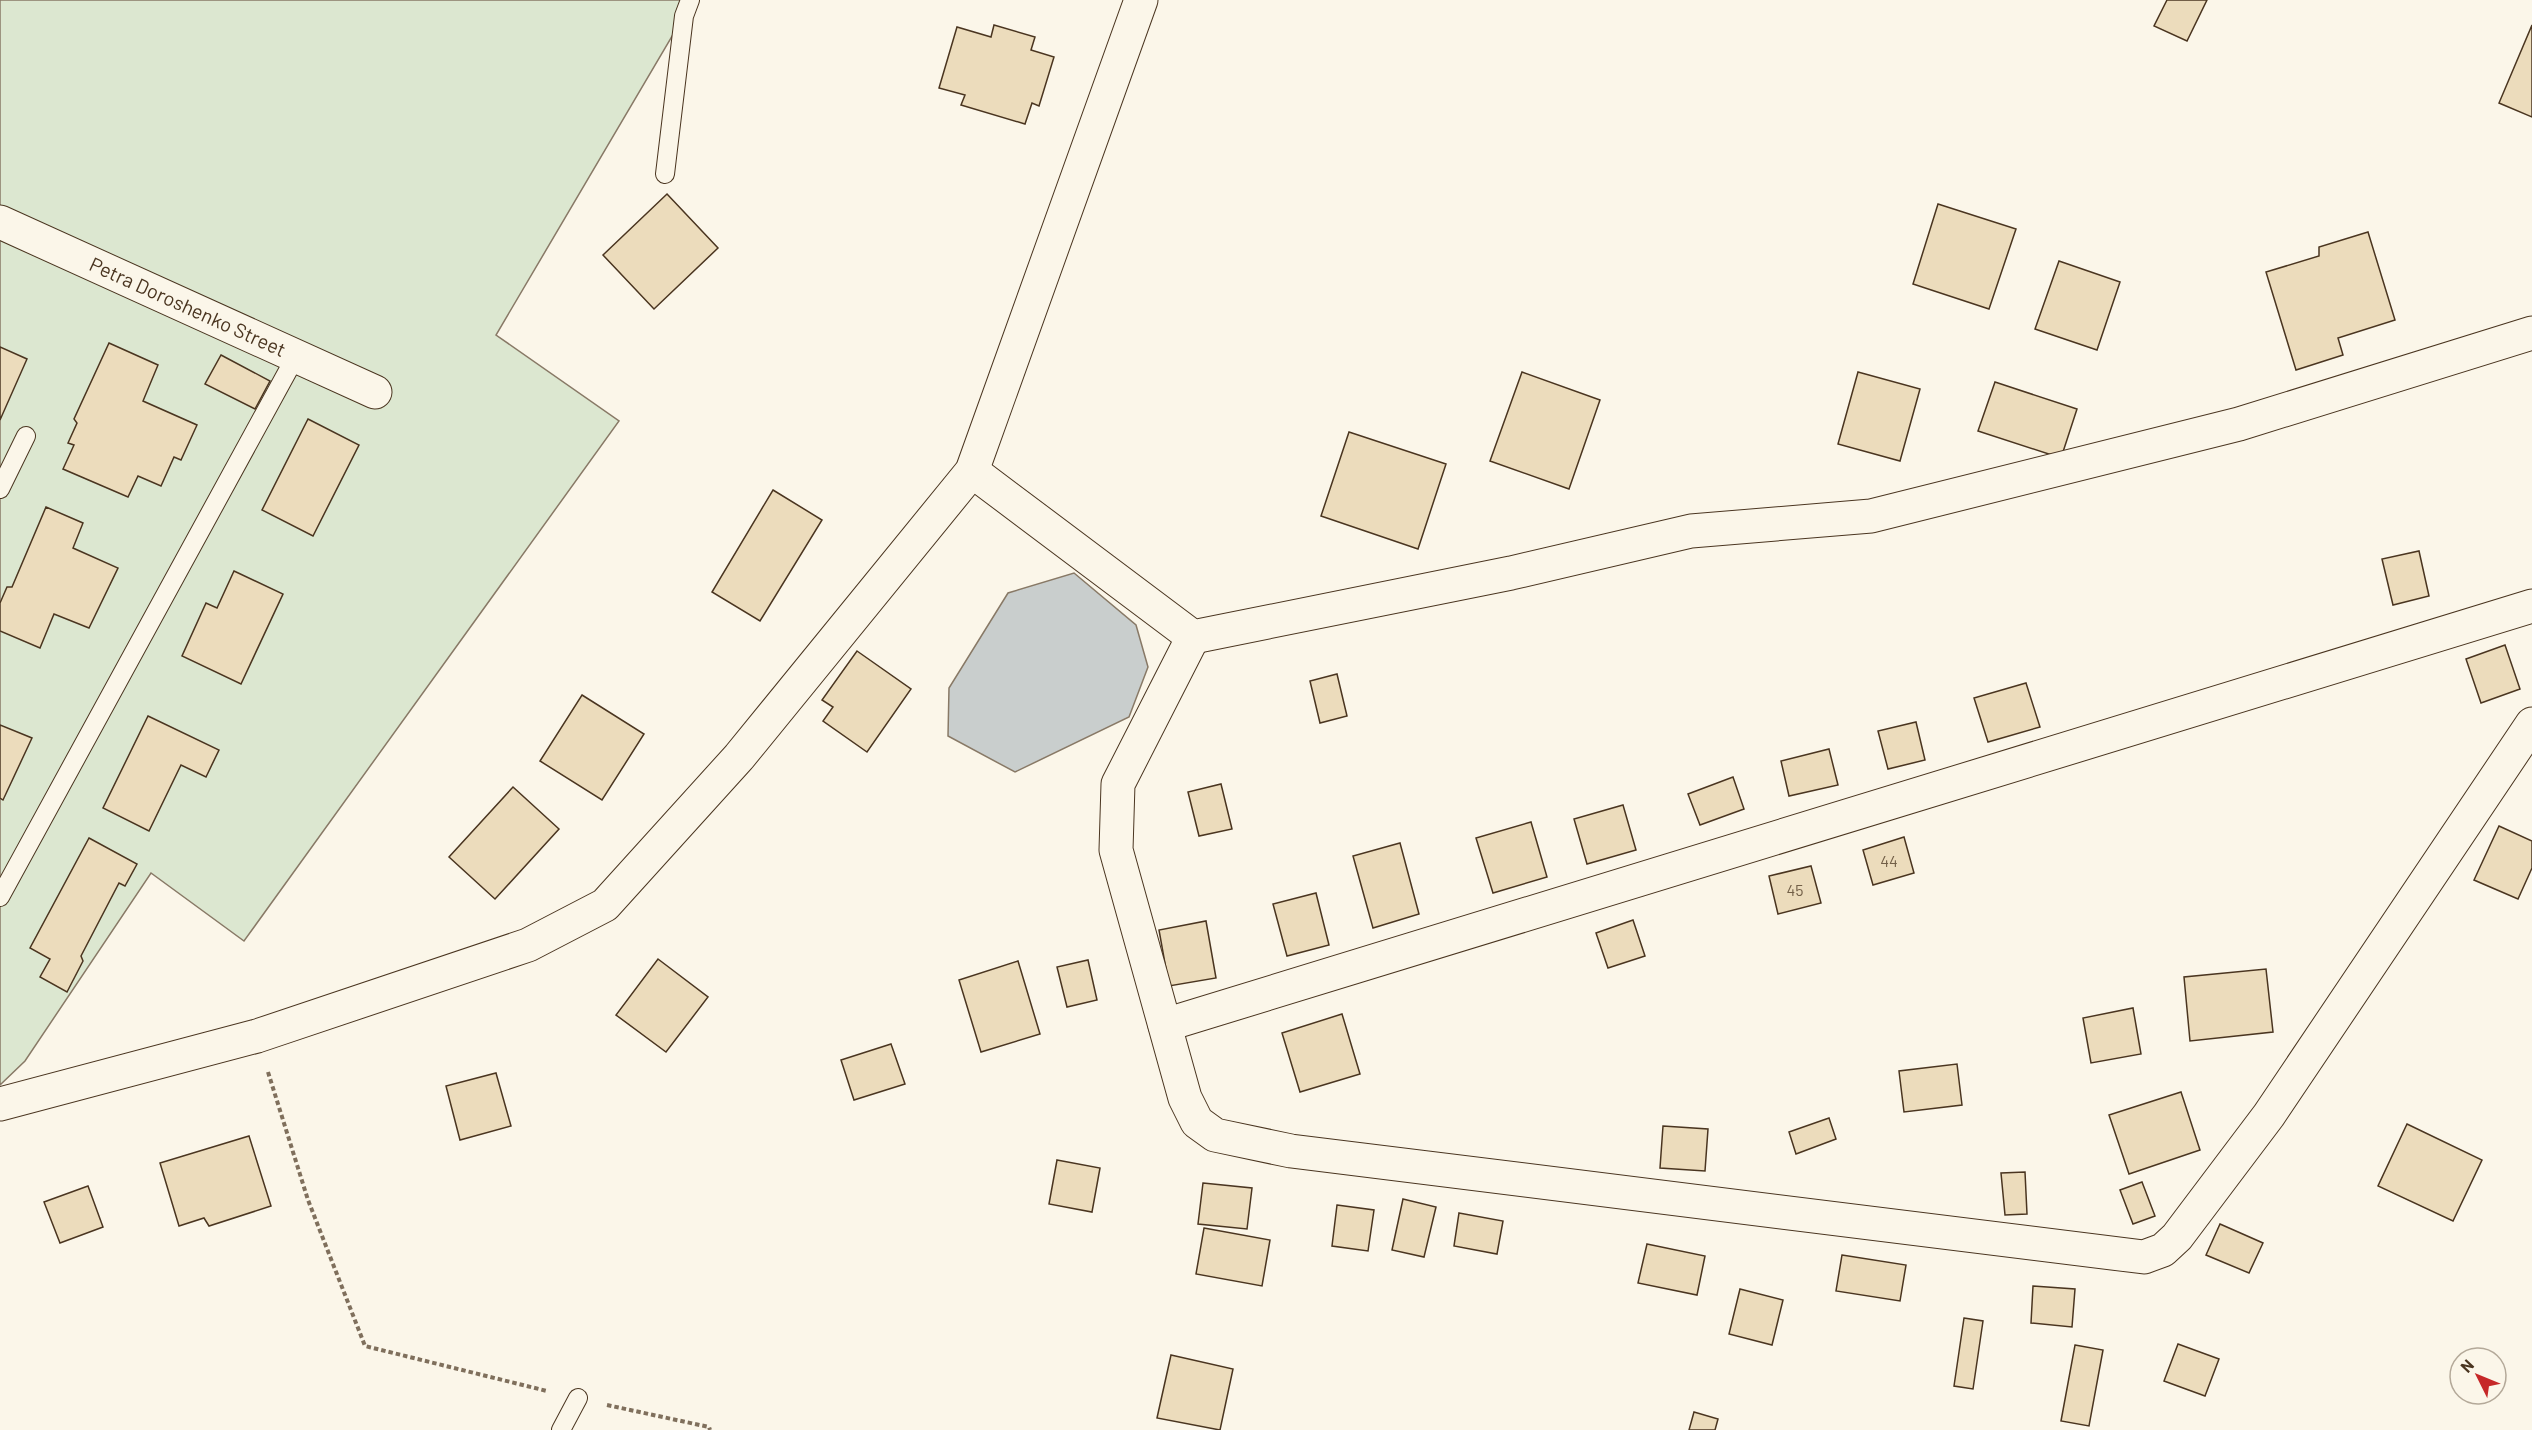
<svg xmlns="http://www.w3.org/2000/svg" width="2532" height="1430" font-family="Barlow,sans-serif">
  <rect width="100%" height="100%" fill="#fbf6e9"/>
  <!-- green -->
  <polygon fill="#dce7d0" stroke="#887966" stroke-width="1.5" points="0,0 690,0 684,16 496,335 619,421 244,941 151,873 25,1061 0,1085"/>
  <!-- water -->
  <polygon fill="#c9cecd" stroke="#887966" stroke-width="1.5" points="1074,573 1136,625 1148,667 1129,717 1015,772 948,736 949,688 1008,593"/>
  <!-- building -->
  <g fill="#ecdcbc" stroke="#4a3520" stroke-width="1.5">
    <polygon points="2167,0 2207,0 2187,41 2154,26"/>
    <polygon points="994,25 1035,37 1031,50 1054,57 1039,106 1032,103 1025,124 961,105 965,95 939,88 957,27 991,37"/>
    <polygon points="2532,25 2532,117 2499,103"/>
    <polygon points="667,194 718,248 654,309 603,255"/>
    <polygon points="1938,204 2016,229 1989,309 1913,284"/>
    <polygon points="2368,232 2395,320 2338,338 2343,355 2296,370 2266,272 2319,256 2319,247"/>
    <polygon points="2059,261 2120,282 2097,350 2035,329"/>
    <polygon points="109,343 158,365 143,401 197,425 181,460 174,457 161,486 138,476 128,497 63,469 74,445 68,443 77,423 74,419"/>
    <polygon points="0,347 27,359 0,420"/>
    <polygon points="221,355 270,381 255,409 205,384"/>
    <polygon points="1522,372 1600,400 1569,489 1490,461"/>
    <polygon points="1858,372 1920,389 1900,461 1838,444"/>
    <polygon points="1995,382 2077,409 2061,458 1978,431"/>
    <polygon points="308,419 359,445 313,536 262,510"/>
    <polygon points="1349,432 1446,464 1418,549 1321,516"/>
    <polygon points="773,490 822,520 760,621 712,592"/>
    <polygon points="46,507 83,523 73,548 118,568 89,628 54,614 40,648 0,631 0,603 7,587 12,587"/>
    <polygon points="2419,551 2429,596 2393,605 2382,559"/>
    <polygon points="234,571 283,594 241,684 182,656 206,603 217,608"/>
    <polygon points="2505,645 2520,689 2481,703 2466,659"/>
    <polygon points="857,651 911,689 867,752 823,721 833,707 822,700"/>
    <polygon points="1337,674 1347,716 1320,723 1310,681"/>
    <polygon points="2026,683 2040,727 1988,742 1974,698"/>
    <polygon points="582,695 644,734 602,800 540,761"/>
    <polygon points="148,716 219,750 206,777 181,765 149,831 103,808"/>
    <polygon points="1916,722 1925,760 1888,769 1878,731"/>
    <polygon points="0,725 32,738 3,800 0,798"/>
    <polygon points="1829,749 1838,785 1789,796 1781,761"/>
    <polygon points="1733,777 1744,809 1700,825 1688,794"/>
    <polygon points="1221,784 1232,829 1199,836 1188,792"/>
    <polygon points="513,787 559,829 495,899 449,857"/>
    <polygon points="1623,805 1636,850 1587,864 1574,819"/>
    <polygon points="1531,822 1547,877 1493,893 1476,838"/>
    <polygon points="2499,826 2532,841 2532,868 2518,899 2474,880"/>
    <polygon points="1904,837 1914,873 1873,885 1863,850"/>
    <polygon points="89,838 137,864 125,886 119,883 81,956 83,961 67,992 40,977 50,959 30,948"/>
    <polygon points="1400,843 1419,914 1373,928 1353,856"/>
    <polygon points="1811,866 1821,903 1778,914 1769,876"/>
    <polygon points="1316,893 1329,945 1287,956 1273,904"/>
    <polygon points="1633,920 1645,956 1608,968 1596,933"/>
    <polygon points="1206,921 1216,978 1169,986 1159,930"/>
    <polygon points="658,959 708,997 666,1052 616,1015"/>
    <polygon points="1088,960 1097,1000 1067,1007 1057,967"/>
    <polygon points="1018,961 1040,1034 981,1052 959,980"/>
    <polygon points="2266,969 2273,1032 2190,1041 2184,977"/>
    <polygon points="2133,1008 2141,1054 2091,1063 2083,1018"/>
    <polygon points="1342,1014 1360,1074 1300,1092 1282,1033"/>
    <polygon points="891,1044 905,1084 854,1100 841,1060"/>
    <polygon points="1957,1064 1962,1105 1904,1112 1899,1071"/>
    <polygon points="496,1073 511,1126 460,1140 446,1086"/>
    <polygon points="2181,1092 2200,1150 2129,1174 2109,1115"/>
    <polygon points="1829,1118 1836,1139 1796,1154 1789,1132"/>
    <polygon points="2407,1124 2482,1160 2453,1221 2378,1186"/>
    <polygon points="1663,1126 1708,1129 1705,1171 1660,1168"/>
    <polygon points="249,1136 271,1206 209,1226 204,1218 179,1226 160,1163"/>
    <polygon points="1057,1160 1100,1168 1092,1212 1049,1204"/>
    <polygon points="2025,1172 2027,1214 2005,1215 2001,1173"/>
    <polygon points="2142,1182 2155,1216 2133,1224 2120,1190"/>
    <polygon points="1203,1183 1252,1188 1247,1229 1198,1224"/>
    <polygon points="88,1186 103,1227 60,1243 44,1202"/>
    <polygon points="1403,1199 1436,1207 1424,1257 1392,1250"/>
    <polygon points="1337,1205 1374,1210 1368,1251 1332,1246"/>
    <polygon points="1459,1213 1503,1221 1497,1254 1454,1246"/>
    <polygon points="2220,1224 2263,1243 2249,1273 2206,1255"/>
    <polygon points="1204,1228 1270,1240 1262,1286 1196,1274"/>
    <polygon points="1647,1244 1705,1256 1697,1295 1638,1283"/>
    <polygon points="1842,1255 1906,1265 1900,1301 1836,1291"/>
    <polygon points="2033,1286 2075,1289 2072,1327 2031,1323"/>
    <polygon points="1740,1289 1783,1300 1772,1345 1729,1334"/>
    <polygon points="1964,1318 1983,1321 1973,1389 1954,1386"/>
    <polygon points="2178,1344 2219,1359 2205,1396 2164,1381"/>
    <polygon points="2075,1345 2103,1350 2089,1426 2061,1421"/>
    <polygon points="1171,1355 1233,1369 1220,1430 1157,1418"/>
    <polygon points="1694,1412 1718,1419 1715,1430 1689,1430"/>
  </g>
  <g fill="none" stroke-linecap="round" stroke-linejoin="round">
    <defs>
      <g id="lane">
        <polyline points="665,174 684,16 690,0"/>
        <polyline points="0,489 26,436"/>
        <polyline points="0,897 296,356"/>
        <polyline points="561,1430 578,1398"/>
      </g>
      <g id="street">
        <path id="s1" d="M 0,222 L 375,392"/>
        <polyline points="972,471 1193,637 1511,573 1691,531 1871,516 2239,424 2532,333"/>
        <polyline points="1193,637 1118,784 1116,850 1185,1098 1197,1122 1215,1135 1291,1151 2144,1257 2163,1250 2177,1237 2269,1115 2532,724"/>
        <polyline points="1165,1025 2532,606"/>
        <polyline points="0,1104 257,1036 528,945 605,905 739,757 972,471 1141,0"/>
      </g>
    </defs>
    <!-- lane casing -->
    <use href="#lane" stroke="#4a3520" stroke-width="20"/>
    <!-- street casing -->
    <use href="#street" stroke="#4a3520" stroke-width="35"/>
    <!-- path -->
    <g stroke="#7f6f5c" stroke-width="4" stroke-dasharray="4.5 3" stroke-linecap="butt">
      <polyline points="268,1072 308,1200 365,1346 547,1391"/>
      <polyline points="607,1405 709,1427 710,1430"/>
    </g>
    <!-- lane -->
    <use href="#lane" stroke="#fbf6e9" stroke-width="18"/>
    <!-- street -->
    <use href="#street" stroke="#fbf6e9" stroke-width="33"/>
  </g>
  <g text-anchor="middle" stroke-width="4.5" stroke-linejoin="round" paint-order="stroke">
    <!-- number labels -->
    <g font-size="16" fill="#725f47">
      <text x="1889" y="867">44</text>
      <text x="1795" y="896">45</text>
    </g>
    <!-- street labels -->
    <g font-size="20" fill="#4a3520" stroke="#fbf6e9">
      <text dy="7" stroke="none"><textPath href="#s1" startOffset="206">Petra Doroshenko Street</textPath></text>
    </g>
  </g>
  <!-- north arrow -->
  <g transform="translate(2478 1376) rotate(313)"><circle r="28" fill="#fbf6e9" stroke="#b4a999" stroke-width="1.5"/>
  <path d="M0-4.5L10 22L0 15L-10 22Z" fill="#c62828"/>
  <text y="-9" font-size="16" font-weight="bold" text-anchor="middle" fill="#4a3520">N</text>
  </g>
</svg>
